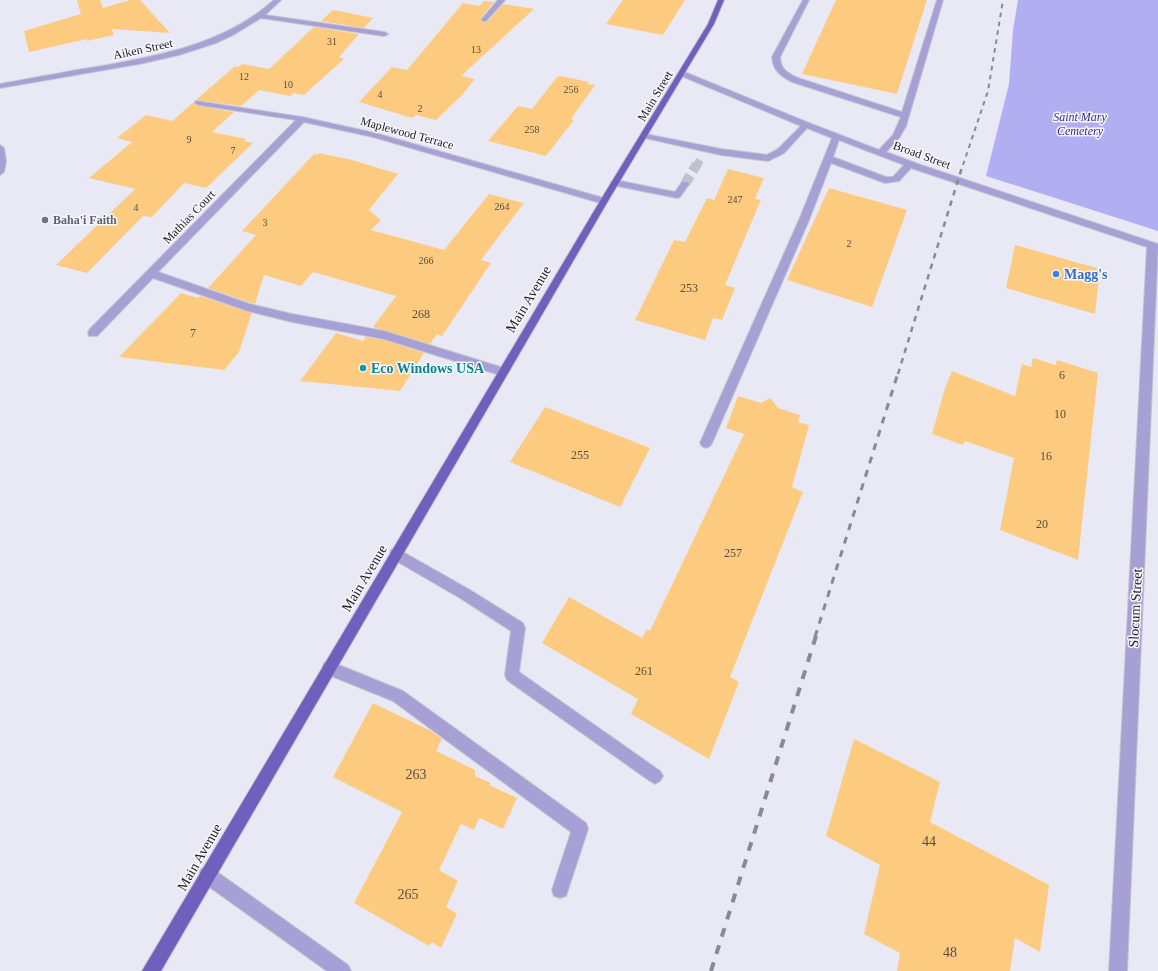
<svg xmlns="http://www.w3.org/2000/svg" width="1158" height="971" font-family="'Times New Roman',serif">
  <rect width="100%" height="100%" fill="#e9e9f5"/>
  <!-- green -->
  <polygon fill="#b1aff2" points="1018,0 1158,0 1158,231 986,176 1009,84 1013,30"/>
  <!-- building -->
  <g fill="#fdcb80">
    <polygon points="77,0 100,0 103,8 130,0 140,0 170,33 112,29 114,35 87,41 87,39 29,52 24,31 81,14"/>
    <polygon points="623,0 685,0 663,35 606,24"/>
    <polygon points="836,0 927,0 897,94 802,74"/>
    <polygon points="484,1 494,2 481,18 482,22 487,22 503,4 534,9 461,76 475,79 462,95 436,120 416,115 412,118 359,102 392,67 407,70 463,3 479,6"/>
    <polygon points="333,10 344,12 373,18 364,28 321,21"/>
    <polygon points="314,27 359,34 339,57 344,59 304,95 293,93 290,96 259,90 241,106 196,100 235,66 238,67 242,64 269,69"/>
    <polygon points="561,76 589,82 588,84 595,85 571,119 574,120 546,156 488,141 518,106 532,109 557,77"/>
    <polygon points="194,102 199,106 234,112 212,132 246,139 244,141 253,143 206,188 184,183 152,217 143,216 87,273 56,265 135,189 89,178 132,142 117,138 146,115 172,121"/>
    <polygon points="319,153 352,160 398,174 369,210 381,220 371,230 444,250 489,194 524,203 481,260 491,263 442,336 437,334 430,344 373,327 396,296 313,272 301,286 264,275 255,304 208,288 256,235 242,231 314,154 317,155"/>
    <polygon points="728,169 764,178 755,199 761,200 725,285 735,288 722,320 713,318 705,340 635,320 674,240 685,242 707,198 714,200"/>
    <polygon points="829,188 907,210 872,307 787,280"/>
    <polygon points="1015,245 1100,269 1095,314 1006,288"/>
    <polygon points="181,293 198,298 200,296 252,313 239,352 224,370 119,357"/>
    <polygon points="336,333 363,341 366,337 384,340 424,353 400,391 300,381"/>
    <polygon points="1033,358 1056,365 1057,360 1098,373 1078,560 1000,530 1014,458 965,441 963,445 932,434 945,388 952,371 1015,396 1022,364 1031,367"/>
    <polygon points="738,396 761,403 770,398 778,408 800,415 798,422 809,425 792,487 803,492 730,677 739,682 709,759 631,714 638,699 542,643 569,597 642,638 647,629 650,631 744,434 726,428"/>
    <polygon points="545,407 650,448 620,507 510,462"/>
    <polygon points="373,703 431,731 442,739 436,751 475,770 475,776 491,783 489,785 517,798 503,829 479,818 474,830 461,824 439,870 458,881 446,907 457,914 441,948 432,942 429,946 354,903 402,812 333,777"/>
    <polygon points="854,739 940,782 930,822 1049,885 1040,952 1015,938 1010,971 897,971 900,953 864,934 880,865 826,836"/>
  </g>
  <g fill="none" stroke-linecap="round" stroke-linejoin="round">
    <!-- minor-tunnel-far1 -->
    <polyline stroke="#c1c1cc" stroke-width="8" stroke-dasharray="8 4" stroke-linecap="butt" points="697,165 700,160"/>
    <!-- minor-tunnel -->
    <polyline stroke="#c1c1cc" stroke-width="10" stroke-dasharray="10 5" stroke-linecap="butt" points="685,184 697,164"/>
    <defs>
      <g id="minor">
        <path d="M 274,0 L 281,0 L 265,15 L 384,32 L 388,34 L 384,36 L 261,18 L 233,35 L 216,43 L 179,55 L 139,64 L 0,88 L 0,84 C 34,78 68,71 102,66 C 164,55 226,43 274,0 Z"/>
        <polygon points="498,0 505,0 486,21 482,21 482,19"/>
        <path d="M 803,0 L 809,0 L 780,57 C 781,70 787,73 798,78 L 902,112 L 937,0 L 943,0 L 906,126 L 899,138 L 886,152 L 921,165 L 1158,244 L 1127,971 L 1109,971 L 1147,247 L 911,168 L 899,181 L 885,183 L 831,163 L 809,220 L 712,443 L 710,446 L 706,448 L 702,446 L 700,443 L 799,220 L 832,138 L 807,128 L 784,153 L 768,161 L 721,155 L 645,138 L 641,136 L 645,134 L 721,149 L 767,155 L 778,149 L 801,126 L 679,75 L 678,73 L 682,71 L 809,123 L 879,150 L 893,135 L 901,117 L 792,82 C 781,76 773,71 772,57 ZM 839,140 L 904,165 L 893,177 L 886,177 L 833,157 Z"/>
        <polygon points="196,101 302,117 375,133 607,199 608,201 604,204 373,137 304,122 158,272 250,304 292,314 384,331 507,369 508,372 507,375 503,376 384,339 292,322 248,311 153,278 97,336 89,336 88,333 89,330 296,120 199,105 195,103"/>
        <polygon points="0,145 4,148 6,161 4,172 0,175"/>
        <polygon points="615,180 675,192 682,182 688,182 689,184 680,197 677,198 612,185 611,183 612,181"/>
        <polygon points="396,548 470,590 523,623 525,628 519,672 660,771 663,776 660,781 655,784 650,781 507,680 505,675 511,631 460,598 391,558 390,554 391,550"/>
        <polygon points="329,661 403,691 586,823 588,829 566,896 560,898 554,896 552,890 571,832 393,701 324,673 322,668 324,663"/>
        <polygon points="207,867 213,869 348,965 351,971 327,971 201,881 199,875 201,869"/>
      </g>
      <polygon id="major" points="718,0 724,0 714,24 608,201 161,971 142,971 600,201 708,24"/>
    </defs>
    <!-- minor casing -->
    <use href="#minor" stroke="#c5c5d0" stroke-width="2"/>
    <!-- major casing -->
    <use href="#major" stroke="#c5c5d0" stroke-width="2"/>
    <!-- minor -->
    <use href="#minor" fill="#a6a0d5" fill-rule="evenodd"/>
    <!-- major -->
    <use href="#major" fill="#715fbe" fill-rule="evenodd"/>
    <!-- rail-far3 -->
    <polyline stroke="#8a8a93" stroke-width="2" stroke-dasharray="4.5 4.5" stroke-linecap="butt" points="963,165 988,91 1003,0"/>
    <!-- rail-far2 -->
    <polyline stroke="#8a8a93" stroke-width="2.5" stroke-dasharray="5.5 5.5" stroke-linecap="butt" points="898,374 963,164"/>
    <!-- rail-far1 -->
    <polyline stroke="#8a8a93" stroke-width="3" stroke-dasharray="7 7" stroke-linecap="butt" points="815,637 898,373"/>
    <!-- rail -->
    <polyline stroke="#8a8a93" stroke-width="4" stroke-dasharray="9 9" stroke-linecap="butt" points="711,971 816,636"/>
  </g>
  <!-- markers -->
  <circle fill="#6b7280" stroke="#f6f7fe" stroke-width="1.5" cx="45" cy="220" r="4"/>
  <circle fill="#3f7fe0" stroke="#f6f7fe" stroke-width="1.5" cx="1056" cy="274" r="4"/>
  <circle fill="#0f9aa8" stroke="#f6f7fe" stroke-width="1.5" cx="363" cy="368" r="4"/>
  <g text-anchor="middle" stroke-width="3" stroke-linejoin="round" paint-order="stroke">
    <!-- far-number labels -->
    <g font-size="10" fill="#584c3c">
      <text x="332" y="45">31</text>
      <text x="476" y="53">13</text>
      <text x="244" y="80">12</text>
      <text x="288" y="88">10</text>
      <text x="571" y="93">256</text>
      <text x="380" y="98">4</text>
      <text x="420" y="112">2</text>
      <text x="532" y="133">258</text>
      <text x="189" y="143">9</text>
      <text x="233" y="154">7</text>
      <text x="735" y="203">247</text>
      <text x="502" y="210">264</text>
      <text x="136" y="211">4</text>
      <text x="265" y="226">3</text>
      <text x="849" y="247">2</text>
      <text x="426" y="264">266</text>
    </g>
    <!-- far-street labels -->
    <g font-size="12" fill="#212126" stroke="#f6f7fe">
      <text transform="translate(143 49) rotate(-12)" y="4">Aiken Street</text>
      <text transform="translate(655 96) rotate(-59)" y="4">Main Street</text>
      <text transform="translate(407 133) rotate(15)" y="4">Maplewood Terrace</text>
      <text transform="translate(922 155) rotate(20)" y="4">Broad Street</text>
      <text transform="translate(189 217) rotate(-46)" y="4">Mathias Court</text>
    </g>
    <!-- far-park labels -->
    <g font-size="12" font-style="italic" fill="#3a2980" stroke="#f6f7fe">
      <text x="1080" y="121">Saint Mary<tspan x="1080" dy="14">Cemetery</tspan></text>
    </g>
    <!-- far-worship labels -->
    <g font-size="12" font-weight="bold" fill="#5b616d" stroke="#f6f7fe" text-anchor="start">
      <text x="53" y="224">Baha'i Faith</text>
    </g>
    <!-- number labels -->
    <g font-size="12" fill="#584c3c">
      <text x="689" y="292">253</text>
      <text x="421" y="318">268</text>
      <text x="193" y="337">7</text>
      <text x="1062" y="379">6</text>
      <text x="1060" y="418">10</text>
      <text x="580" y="459">255</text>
      <text x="1046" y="460">16</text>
      <text x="1042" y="528">20</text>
      <text x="733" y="557">257</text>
      <text x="644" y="675">261</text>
    </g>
    <!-- shop labels -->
    <g font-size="14" font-weight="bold" fill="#366cbe" stroke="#f6f7fe" text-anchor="start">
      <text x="1064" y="279">Magg's</text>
    </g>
    <!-- street labels -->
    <g font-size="14" fill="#212126" stroke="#f6f7fe">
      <text transform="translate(528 299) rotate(-59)" y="5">Main Avenue</text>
      <text transform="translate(364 578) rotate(-59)" y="5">Main Avenue</text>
      <text transform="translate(1135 608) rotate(-87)" y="5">Slocum Street</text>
      <text transform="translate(199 857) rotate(-60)" y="5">Main Avenue</text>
    </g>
    <!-- culture labels -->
    <g font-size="14" font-weight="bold" fill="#0d838f" stroke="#f6f7fe" text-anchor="start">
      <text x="371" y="373">Eco Windows USA</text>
    </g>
    <!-- near-number labels -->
    <g font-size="14" fill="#584c3c">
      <text x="416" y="779">263</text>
      <text x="929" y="846">44</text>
      <text x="408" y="899">265</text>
      <text x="950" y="957">48</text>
    </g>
  </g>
</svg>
